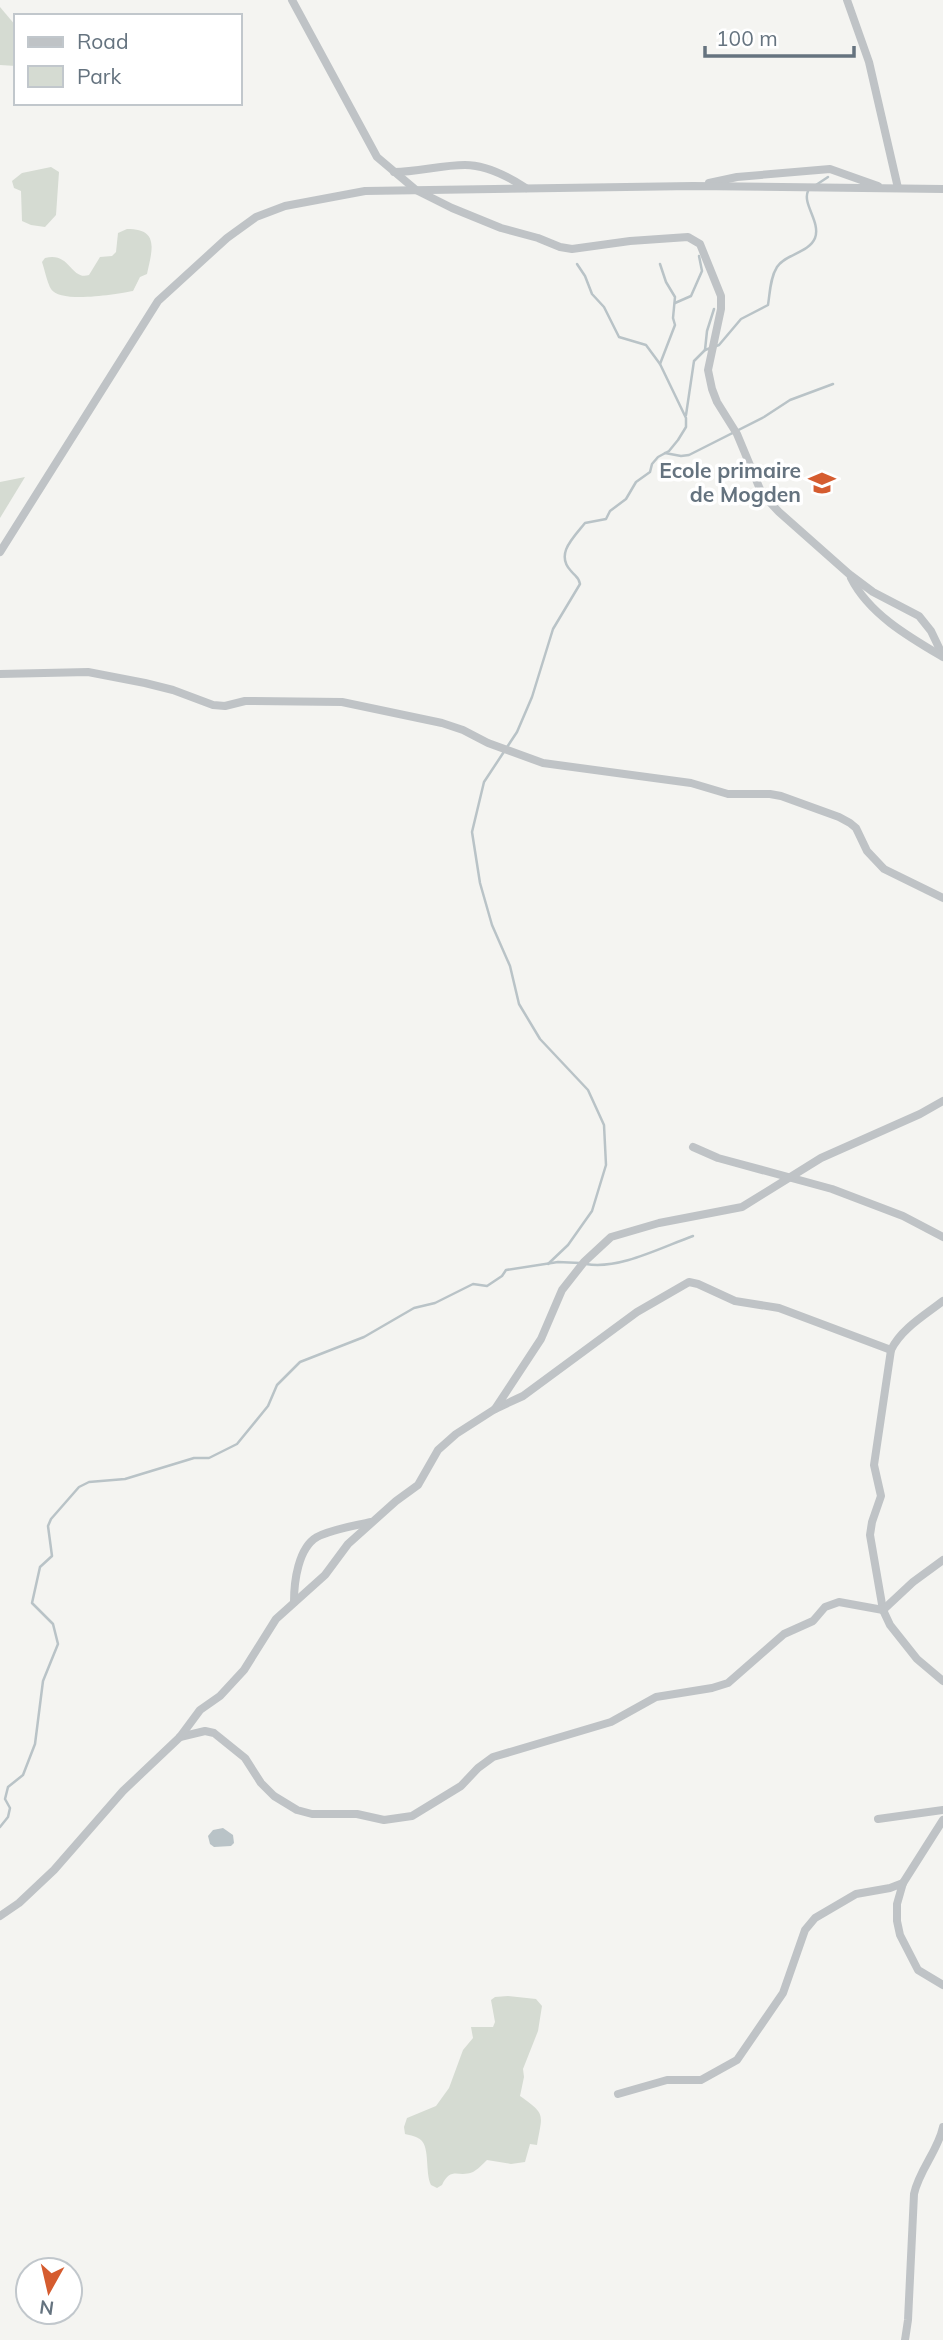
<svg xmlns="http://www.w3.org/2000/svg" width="943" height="2340" font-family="Mulish,sans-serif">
  <rect width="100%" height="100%" fill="#f4f4f1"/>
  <!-- green -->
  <g fill="#d5dbd2">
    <polygon points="0,7 16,26 16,66 0,65"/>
    <polygon points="51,167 59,172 56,215 45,227 31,225 22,221 21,191 14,188 12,181 22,173"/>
    <path d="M 127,229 C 160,229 152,250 147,274 L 140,277 L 133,291 C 117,294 60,304 51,289 C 47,282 45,271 42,262 L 45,258 C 70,251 71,281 89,275 L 100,257 L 112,256 L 116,252 L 118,233 Z"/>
    <polygon points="25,477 0,518 0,482"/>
    <path d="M 508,1996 L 536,1999 L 542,2006 L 538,2031 L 523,2069 L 524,2077 L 520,2096 C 547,2115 542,2114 537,2145 L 530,2144 L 525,2162 L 511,2164 L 487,2160 C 483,2164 477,2170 473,2172 C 458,2178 451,2166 442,2185 L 437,2188 L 431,2185 C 425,2173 430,2148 421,2140 C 418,2137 410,2135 405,2134 L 404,2127 L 407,2118 L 436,2106 L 449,2088 L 463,2050 L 473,2038 L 471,2027 L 493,2027 L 495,2022 L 491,2000 L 495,1997 Z"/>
  </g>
  <!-- water -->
  <polygon fill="#b9c3c7" points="223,1828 233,1835 234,1843 231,1846 214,1847 210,1844 208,1836 213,1830"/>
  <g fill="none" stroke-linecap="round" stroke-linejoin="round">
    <!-- stream -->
    <g stroke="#b9c3c7" stroke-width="2.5">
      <polyline points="816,185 828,177"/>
      <polyline points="577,264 585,276 592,294 604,307 619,337 646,345 660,364"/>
      <polyline points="675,303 691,296 702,271 699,256"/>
      <path d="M 705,350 L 719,345 L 741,319 L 768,305 C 770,293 770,278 777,267 C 785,254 809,253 815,238 C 821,222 802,204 808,191"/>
      <polyline points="686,415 694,361 705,350 707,331 714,309"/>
      <polyline points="665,453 681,456 689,455 764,417 790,400 833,384"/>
      <path d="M 548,1264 L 568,1245 L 592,1211 L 606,1165 L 604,1125 L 588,1090 L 540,1039 L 519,1004 L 510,966 L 492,925 L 480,883 L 472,832 L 484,782 L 517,732 L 532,697 L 553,629 L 580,584 C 579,577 576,577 571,571 C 555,554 573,538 585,523 L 606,519 L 610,511 L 626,499 L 636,482 L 650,472 L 652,464 L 658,457 L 669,451 L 678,440 L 686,427 L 686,418 L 660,364 L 675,325 L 673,318 L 675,297 L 666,282 L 660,264"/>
      <path d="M 586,1264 C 619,1270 662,1247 693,1236"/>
      <polyline points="0,1827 8,1817 10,1808 5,1799 8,1787 23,1775 35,1744 43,1681 58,1644 53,1624 32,1603 40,1567 52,1556 48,1526 51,1519 79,1487 89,1482 125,1479 194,1458 209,1458 237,1444 268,1406 277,1385 300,1362 364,1337 414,1308 435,1303 473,1284 487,1286 502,1276 506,1270 558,1262 580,1263"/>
    </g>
    <!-- street -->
    <g stroke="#bfc3c6" stroke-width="8">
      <polyline points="292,0 377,157 416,190 452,208 501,228 538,238 560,247 572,249 630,241 688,237 700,244 721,296 721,309 708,370 712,389 717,402 737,434 762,494 779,512 849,574 873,592 919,616 931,631 943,656"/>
      <polyline points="847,0 869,62 898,188"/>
      <path d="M 394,172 C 418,172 441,165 465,165 C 486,165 509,177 526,188"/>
      <polyline points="709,183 737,177 830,169 878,186"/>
      <polyline points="0,552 158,301 227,238 256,217 285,206 365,191 693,186 943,189"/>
      <path d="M 851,578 C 869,614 909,637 943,657"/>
      <polyline points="0,674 88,672 145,683 173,690 213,705 225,706 245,701 342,702 442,723 463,730 488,743 543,763 691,783 728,794 770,794 781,796 839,817 850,823 856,828 867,851 884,869 943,898"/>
      <polyline points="693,1147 718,1158 832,1189 903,1216 943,1237"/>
      <path d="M 943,1301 C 925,1315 901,1329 891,1350 L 874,1465 L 881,1496 L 872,1522 L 870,1535 L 883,1610 L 890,1625 L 917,1659 L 943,1681"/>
      <polyline points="495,1409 523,1396 637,1312 689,1282 698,1284 735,1301 779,1308 891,1350"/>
      <path d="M 294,1602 C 294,1582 298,1548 317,1537 C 332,1529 354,1526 371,1522"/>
      <polyline points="180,1737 205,1731 214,1733 245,1758 261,1783 274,1796 297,1810 312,1814 357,1814 384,1820 412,1816 461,1786 478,1768 493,1757 611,1722 656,1697 712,1688 728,1683 784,1634 813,1621 825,1607 839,1602 883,1610 913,1582 943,1560"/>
      <polyline points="878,1819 943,1810"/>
      <polyline points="943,1820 903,1883 897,1904 897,1921 900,1935 918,1970 943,1985"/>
      <polyline points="0,1916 19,1903 54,1870 123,1791 180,1737 200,1710 220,1696 244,1670 276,1619 325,1575 348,1544 396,1501 418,1485 438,1450 456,1434 495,1409 541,1339 562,1290 584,1262 611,1237 659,1223 742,1207 821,1158 920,1114 943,1101"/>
      <polyline points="618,2094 667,2080 701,2080 737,2060 783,1993 805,1930 815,1918 856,1894 890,1888 903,1883"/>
      <path d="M 905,2340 L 908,2320 L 914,2194 C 919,2170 938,2151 943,2127"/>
    </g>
  </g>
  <!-- icons -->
  <defs>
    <symbol id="school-bare" viewBox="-9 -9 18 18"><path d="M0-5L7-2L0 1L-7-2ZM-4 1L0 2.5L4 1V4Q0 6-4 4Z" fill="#d55c2f" stroke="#fff" stroke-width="2.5" paint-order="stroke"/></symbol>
  </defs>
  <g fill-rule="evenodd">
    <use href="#school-bare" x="803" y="464" width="38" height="38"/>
  </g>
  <g text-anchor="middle" stroke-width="7" stroke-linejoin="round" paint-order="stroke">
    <!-- poi labels -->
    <g font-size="21" font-weight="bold" fill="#65737f" stroke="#fff" text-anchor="end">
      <text x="801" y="478">Ecole primaire<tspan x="801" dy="24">de Mogden</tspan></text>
    </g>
  </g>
  <!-- legend -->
  <rect x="14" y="14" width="228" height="91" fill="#ffffff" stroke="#c1c7cc" stroke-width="2"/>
  <rect x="28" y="37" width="35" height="10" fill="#bfc3c6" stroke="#c1c7cc" stroke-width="2"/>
  <text x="77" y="49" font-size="21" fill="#65737f">Road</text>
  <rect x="28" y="66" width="35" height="21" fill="#d5dbd2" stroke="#c1c7cc" stroke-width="2"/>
  <text x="77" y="84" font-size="21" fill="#65737f">Park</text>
  <!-- north arrow -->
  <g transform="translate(49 2291) rotate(188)"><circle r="33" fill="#ffffff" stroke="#c1c7cc" stroke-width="2"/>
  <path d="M0-5L12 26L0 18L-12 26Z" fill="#d55c2f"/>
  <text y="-10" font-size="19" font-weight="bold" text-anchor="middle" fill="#65737f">N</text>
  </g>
  <!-- scale -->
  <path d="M705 46v10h149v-10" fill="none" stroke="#65737f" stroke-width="3.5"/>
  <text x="716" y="46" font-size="21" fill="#65737f" stroke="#ffffff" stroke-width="5" paint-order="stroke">100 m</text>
</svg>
